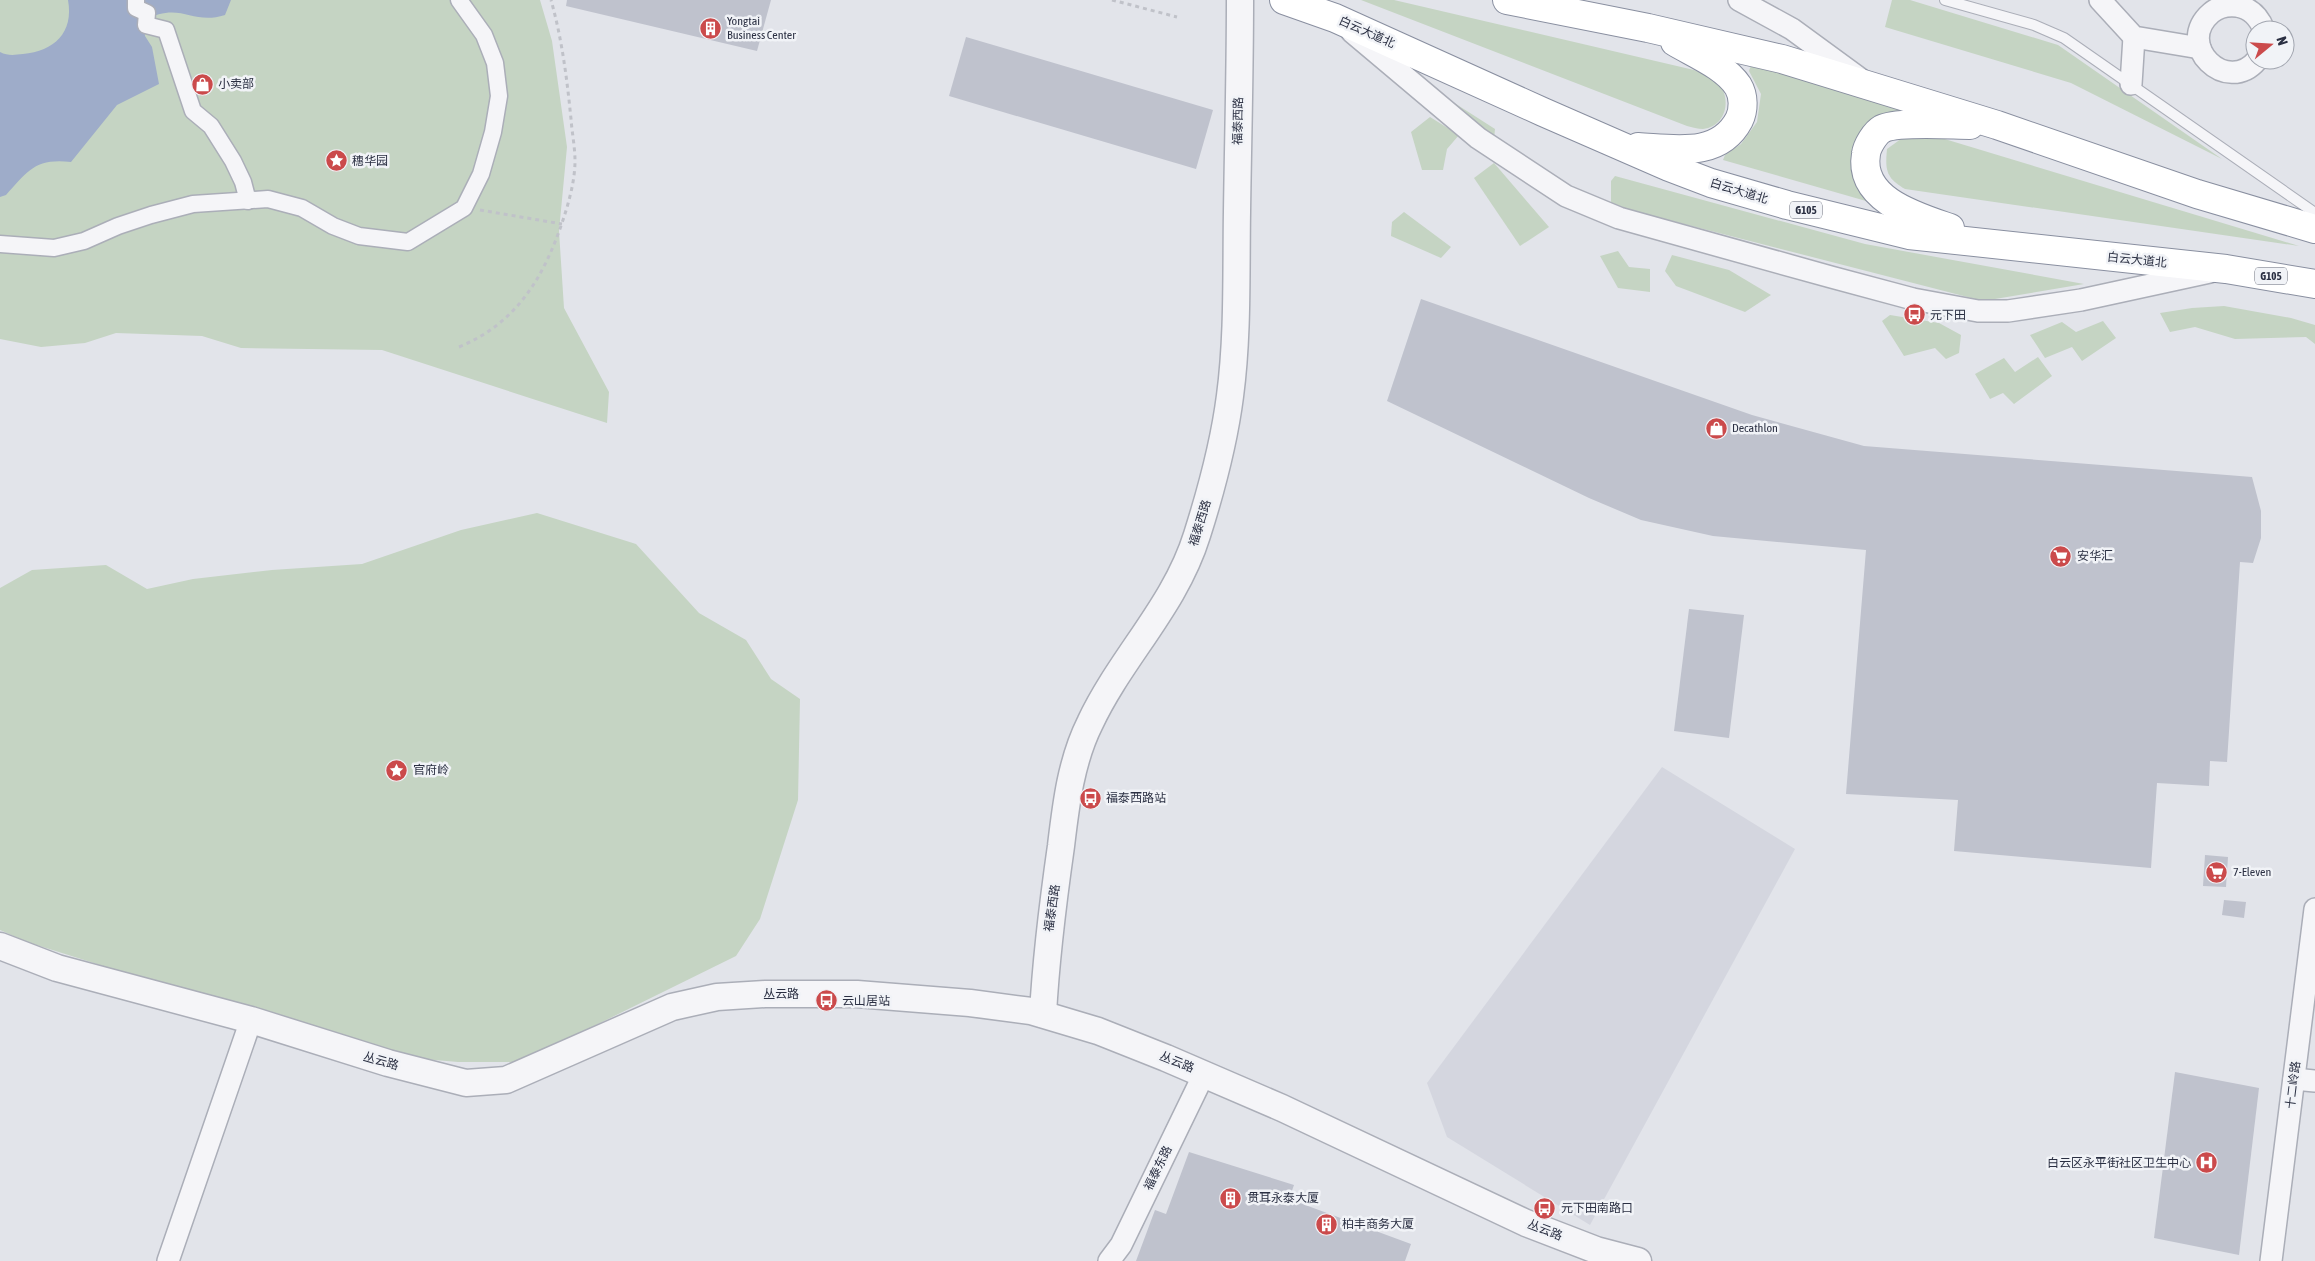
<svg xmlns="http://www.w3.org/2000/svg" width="2315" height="1261" font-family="'Asap Condensed','Noto Sans SC',sans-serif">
  <rect width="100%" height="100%" fill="#e2e4ea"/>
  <!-- built -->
  <polygon fill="#d4d6df" points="1662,767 1795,849 1590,1225 1447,1137 1427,1083"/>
  <!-- green -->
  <g fill="#c5d4c3">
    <polygon points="0,0 540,0 552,41 567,147 559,231 564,308 609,392 607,423 382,350 241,348 202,336 116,333 85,343 41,347 0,339"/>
    <path d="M 1361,0 L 1394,0 L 1694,70 C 1700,73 1708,75 1713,78 C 1733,92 1729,126 1703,129 C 1698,129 1692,127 1687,126 Z"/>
    <polygon points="1892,0 1910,0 2058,45 2222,159 2071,83 1885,27"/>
    <polygon points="1751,65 1902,108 1900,114 1884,115 1873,203 1723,160 1725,155 1741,144 1757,122 1761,94 1749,71"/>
    <polygon points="1420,81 1495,129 1494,139"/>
    <polygon points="1430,117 1459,135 1447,149 1443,170 1422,170 1411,132"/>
    <path d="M 1905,136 L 1938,137 L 2299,246 L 1905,189 C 1886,178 1885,170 1887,149 Z"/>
    <polygon points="1494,163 1549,227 1520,246 1474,178"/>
    <polygon points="1615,176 1865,244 2084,284 1983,301 1622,208 1611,203 1611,181"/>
    <polygon points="1404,212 1451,247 1441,258 1391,236 1392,222"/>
    <polygon points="1618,251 1629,267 1650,269 1650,292 1618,288 1600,256"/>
    <polygon points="1672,255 1729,270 1771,295 1745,312 1676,286 1665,271"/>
    <polygon points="2224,306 2291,318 2315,325 2315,344 2306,337 2235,339 2195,327 2170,332 2160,313 2192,308"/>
    <polygon points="1890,315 1939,323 1961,335 1959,353 1946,359 1935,348 1904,356 1882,321"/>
    <polygon points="2103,321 2116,338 2082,361 2072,347 2045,358 2030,335 2062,322 2076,332"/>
    <polygon points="2038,357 2052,376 2014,404 2003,393 1990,399 1975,374 2004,358 2015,372"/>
    <polygon points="537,513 636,544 699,613 746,640 771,679 800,699 798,800 760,919 736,956 521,1062 458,1062 389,1056 27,942 0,930 0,588 32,570 106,565 147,589 193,579 272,570 362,564 461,530"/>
  </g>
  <!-- water -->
  <path fill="#9eacc9" d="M 68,0 L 231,0 L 225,15 C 191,26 181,0 143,21 L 145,36 L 152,47 L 159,84 L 117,105 L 71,162 C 35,158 28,171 6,195 L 0,197 L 0,52 C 8,56 14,55 23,54 C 54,51 74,33 68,0 Z"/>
  <!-- building -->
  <g fill="#bfc2cd">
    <polygon points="567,0 771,0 757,51 566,6"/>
    <polygon points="966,37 1213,110 1196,169 949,96"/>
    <polygon points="1421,299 1752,415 1864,446 2252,477 2261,511 2261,538 2253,563 2240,562 2227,762 2210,761 2209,786 2157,783 2151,868 1954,851 1958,800 1846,794 1866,550 1713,536 1641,520 1589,498 1387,401"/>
    <polygon points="1689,609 1744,615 1729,738 1674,731"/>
    <polygon points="2205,855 2228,857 2226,887 2203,886"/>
    <polygon points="2224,900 2246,902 2244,918 2222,915"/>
    <polygon points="2175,1072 2259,1088 2239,1255 2154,1238"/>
    <polygon points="1189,1152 1294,1185 1289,1199 1411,1244 1405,1261 1136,1261 1155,1210 1166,1214"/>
  </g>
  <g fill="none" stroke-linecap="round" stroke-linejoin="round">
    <defs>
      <polyline id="service" points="1945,0 2034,25 2064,38 2315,213"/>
      <g id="pedestrian">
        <polyline points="136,0 136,8 147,13 146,25 166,30 193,111 211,126 233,161 243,182 248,201"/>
        <polyline points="0,244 54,248 84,241 118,226 151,215 193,204 268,199 302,208 333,226 359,236 408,242 464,208 481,174 493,132 499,96 495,63 484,35 459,0"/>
      </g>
      <g id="minor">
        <polyline points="1739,0 1792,29 1859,78"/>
        <polyline points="2100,0 2134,37 2200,48"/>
        <polyline points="1352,32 1478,138 1566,196 1619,218 1831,277 1913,299 1978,311 2008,311 2081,300 2210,272"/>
        <path d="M 2257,60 C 2227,96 2174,45 2211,13 C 2218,7 2228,5 2237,6 C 2250,8 2259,17 2264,30"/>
        <polyline points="2131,84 2134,37"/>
        <polyline points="2294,1079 2315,1081"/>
        <polyline points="168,1261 251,1020"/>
        <polyline points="1109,1261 1121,1245 1204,1074"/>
        <polyline points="2271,1261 2315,909"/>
      </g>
      <g id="tertiary">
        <polyline points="0,946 57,968 251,1020 388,1063 466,1083 506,1080 672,1007 717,997 765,994 857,994 970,1003 1031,1011 1098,1031 1166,1058 1282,1108 1526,1223 1596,1250 1638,1261"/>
        <path d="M 1043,1014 C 1046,957 1053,902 1061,846 C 1066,804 1071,761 1090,723 C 1121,657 1175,606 1197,535 C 1211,491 1224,443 1230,396 C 1238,336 1236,273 1237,212 C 1238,141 1240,71 1240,0"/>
      </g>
      <g id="trunk">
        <polyline points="1284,0 1335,18 1543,112 1669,167 1711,183 1787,205 1909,235 2226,269 2315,284"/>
        <polyline points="1507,0 1648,28 1782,59 1997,125 2197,194 2315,229"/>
        <path d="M 1638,147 C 1675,149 1719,158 1739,120 C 1744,110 1744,96 1738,86 C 1725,66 1695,54 1675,42"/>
        <path d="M 1950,228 C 1918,217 1858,200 1866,154 C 1867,146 1875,133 1882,129 C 1898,121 1951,125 1970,125"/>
      </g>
    </defs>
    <!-- service casing -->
    <use href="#service" stroke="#abaeb8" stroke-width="12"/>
    <!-- pedestrian casing -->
    <use href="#pedestrian" stroke="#abaeb8" stroke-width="19"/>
    <!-- minor casing -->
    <use href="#minor" stroke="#abaeb8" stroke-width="24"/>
    <!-- tertiary casing -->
    <use href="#tertiary" stroke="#abaeb8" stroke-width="29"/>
    <!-- trunk casing -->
    <use href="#trunk" stroke="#898fa0" stroke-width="30"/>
    <!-- path -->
    <g stroke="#c0c2c9" stroke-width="3" stroke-dasharray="4 4" stroke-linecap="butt">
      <polyline points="1112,0 1177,17"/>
      <polyline points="480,210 562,224"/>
      <path d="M 459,347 C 517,323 544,277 563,220 C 569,202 575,180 575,161 C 575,147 572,133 571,119 C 567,79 562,39 551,0"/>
    </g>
    <!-- service -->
    <use href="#service" stroke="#f5f5f8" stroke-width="10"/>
    <!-- pedestrian -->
    <use href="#pedestrian" stroke="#f5f5f8" stroke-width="16"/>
    <!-- minor -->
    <use href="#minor" stroke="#f5f5f8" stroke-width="21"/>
    <!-- tertiary -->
    <use href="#tertiary" stroke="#f5f5f8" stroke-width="26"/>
    <!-- trunk -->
    <use href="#trunk" stroke="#fff" stroke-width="28"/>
  </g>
  <!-- icons -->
  <defs>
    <symbol id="building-disc" viewBox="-11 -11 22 22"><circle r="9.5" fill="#cb4a4b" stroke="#f1f3f7"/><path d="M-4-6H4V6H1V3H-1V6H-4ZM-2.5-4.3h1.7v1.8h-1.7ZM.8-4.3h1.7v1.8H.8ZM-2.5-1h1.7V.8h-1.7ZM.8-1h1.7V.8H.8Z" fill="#fff"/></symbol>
    <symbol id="shop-disc" viewBox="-11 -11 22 22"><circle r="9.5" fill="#cb4a4b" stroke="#f1f3f7"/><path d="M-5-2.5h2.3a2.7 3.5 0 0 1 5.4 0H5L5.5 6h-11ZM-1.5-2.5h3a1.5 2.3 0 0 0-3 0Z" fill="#fff"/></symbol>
    <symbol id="sight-disc" viewBox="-11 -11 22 22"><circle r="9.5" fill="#cb4a4b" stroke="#f1f3f7"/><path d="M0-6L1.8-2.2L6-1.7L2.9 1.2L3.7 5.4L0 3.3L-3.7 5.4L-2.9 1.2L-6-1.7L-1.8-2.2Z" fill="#fff"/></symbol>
    <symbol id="bus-disc" viewBox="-11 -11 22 22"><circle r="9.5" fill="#cb4a4b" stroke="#f1f3f7"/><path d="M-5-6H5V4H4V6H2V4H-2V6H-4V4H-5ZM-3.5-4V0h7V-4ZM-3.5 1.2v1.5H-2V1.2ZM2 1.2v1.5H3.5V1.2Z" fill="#fff"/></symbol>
    <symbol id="supermarket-disc" viewBox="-11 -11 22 22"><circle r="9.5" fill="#cb4a4b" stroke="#f1f3f7"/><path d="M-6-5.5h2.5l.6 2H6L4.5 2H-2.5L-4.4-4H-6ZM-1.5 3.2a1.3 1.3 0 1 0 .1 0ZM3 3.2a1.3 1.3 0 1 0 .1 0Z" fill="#fff"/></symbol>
    <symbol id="hospital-disc" viewBox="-11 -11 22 22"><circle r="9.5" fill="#cb4a4b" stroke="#f1f3f7"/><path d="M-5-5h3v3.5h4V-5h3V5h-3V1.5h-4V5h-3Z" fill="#fff"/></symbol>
  </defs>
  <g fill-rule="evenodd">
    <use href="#building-disc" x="698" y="16" width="25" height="25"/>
    <use href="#shop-disc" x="190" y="72" width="25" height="25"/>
    <use href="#sight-disc" x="324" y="148" width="25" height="25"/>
    <use href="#bus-disc" x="1902" y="302" width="25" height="25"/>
    <use href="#shop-disc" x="1704" y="416" width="25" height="25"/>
    <use href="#supermarket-disc" x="2048" y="544" width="25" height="25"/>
    <use href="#sight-disc" x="384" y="758" width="25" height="25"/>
    <use href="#bus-disc" x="1078" y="786" width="25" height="25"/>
    <use href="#supermarket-disc" x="2204" y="860" width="25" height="25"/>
    <use href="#bus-disc" x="814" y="988" width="25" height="25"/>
    <use href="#hospital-disc" x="2194" y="1150" width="25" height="25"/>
    <use href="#building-disc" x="1218" y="1186" width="25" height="25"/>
    <use href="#bus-disc" x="1532" y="1196" width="25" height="25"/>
    <use href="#building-disc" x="1314" y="1212" width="25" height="25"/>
  </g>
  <g text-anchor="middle" stroke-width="5" stroke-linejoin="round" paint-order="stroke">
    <!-- shield labels -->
    <g fill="#f1f3f7" stroke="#666a78" stroke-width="1">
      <rect x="1790" y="201.5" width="32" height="17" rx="4"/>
      <rect x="2255" y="267.5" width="32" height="17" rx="4"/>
    </g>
    <g font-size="11" font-weight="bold" fill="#2a2f42">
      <text x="1806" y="214">G105</text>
      <text x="2271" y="280">G105</text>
    </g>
    <!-- poi labels -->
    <g font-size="12" fill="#2a2f42" stroke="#f1f3f7" text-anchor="start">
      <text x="727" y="25">Yongtai<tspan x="727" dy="14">Business Center</tspan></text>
      <text x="218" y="88">小卖部</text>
      <text x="352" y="165">穗华园</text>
      <text x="1930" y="319">元下田</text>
      <text x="1732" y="432">Decathlon</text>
      <text x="2077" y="560">安华汇</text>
      <text x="413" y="774">官府岭</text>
      <text x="1106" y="802">福泰西路站</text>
      <text x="2233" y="876">7-Eleven</text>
      <text x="842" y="1005">云山居站</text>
      <text x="2191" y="1167" text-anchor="end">白云区永平街社区卫生中心</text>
      <text x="1247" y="1202">贯耳永泰大厦</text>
      <text x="1561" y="1212">元下田南路口</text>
      <text x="1342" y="1228">柏丰商务大厦</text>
    </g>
    <!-- street labels -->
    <g font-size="12" fill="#2a2f42" stroke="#f1f3f7">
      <text transform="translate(1367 32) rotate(24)" y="4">白云大道北</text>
      <text transform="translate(1238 121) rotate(-89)" y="4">福泰西路</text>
      <text transform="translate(1739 191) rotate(17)" y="4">白云大道北</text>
      <text transform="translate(2137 260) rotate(6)" y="4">白云大道北</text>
      <text transform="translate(1200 523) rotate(-73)" y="4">福泰西路</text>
      <text transform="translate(1052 908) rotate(-82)" y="4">福泰西路</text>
      <text x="781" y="998">丛云路</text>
      <text transform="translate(381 1061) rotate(16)" y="4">丛云路</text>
      <text transform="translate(1177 1062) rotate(22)" y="4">丛云路</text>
      <text transform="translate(2293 1085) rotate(-83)" y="4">十二岭路</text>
      <text transform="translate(1158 1168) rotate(-64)" y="4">福泰东路</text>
      <text transform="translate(1545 1230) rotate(21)" y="4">丛云路</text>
    </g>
  </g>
  <!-- north arrow -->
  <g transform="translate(2270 45) rotate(72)"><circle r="24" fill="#f1f3f7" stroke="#a1a5af"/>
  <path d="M0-4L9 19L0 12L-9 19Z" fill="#cb4a4b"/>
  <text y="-8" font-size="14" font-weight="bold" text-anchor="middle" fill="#2a2f42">N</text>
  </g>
</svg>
